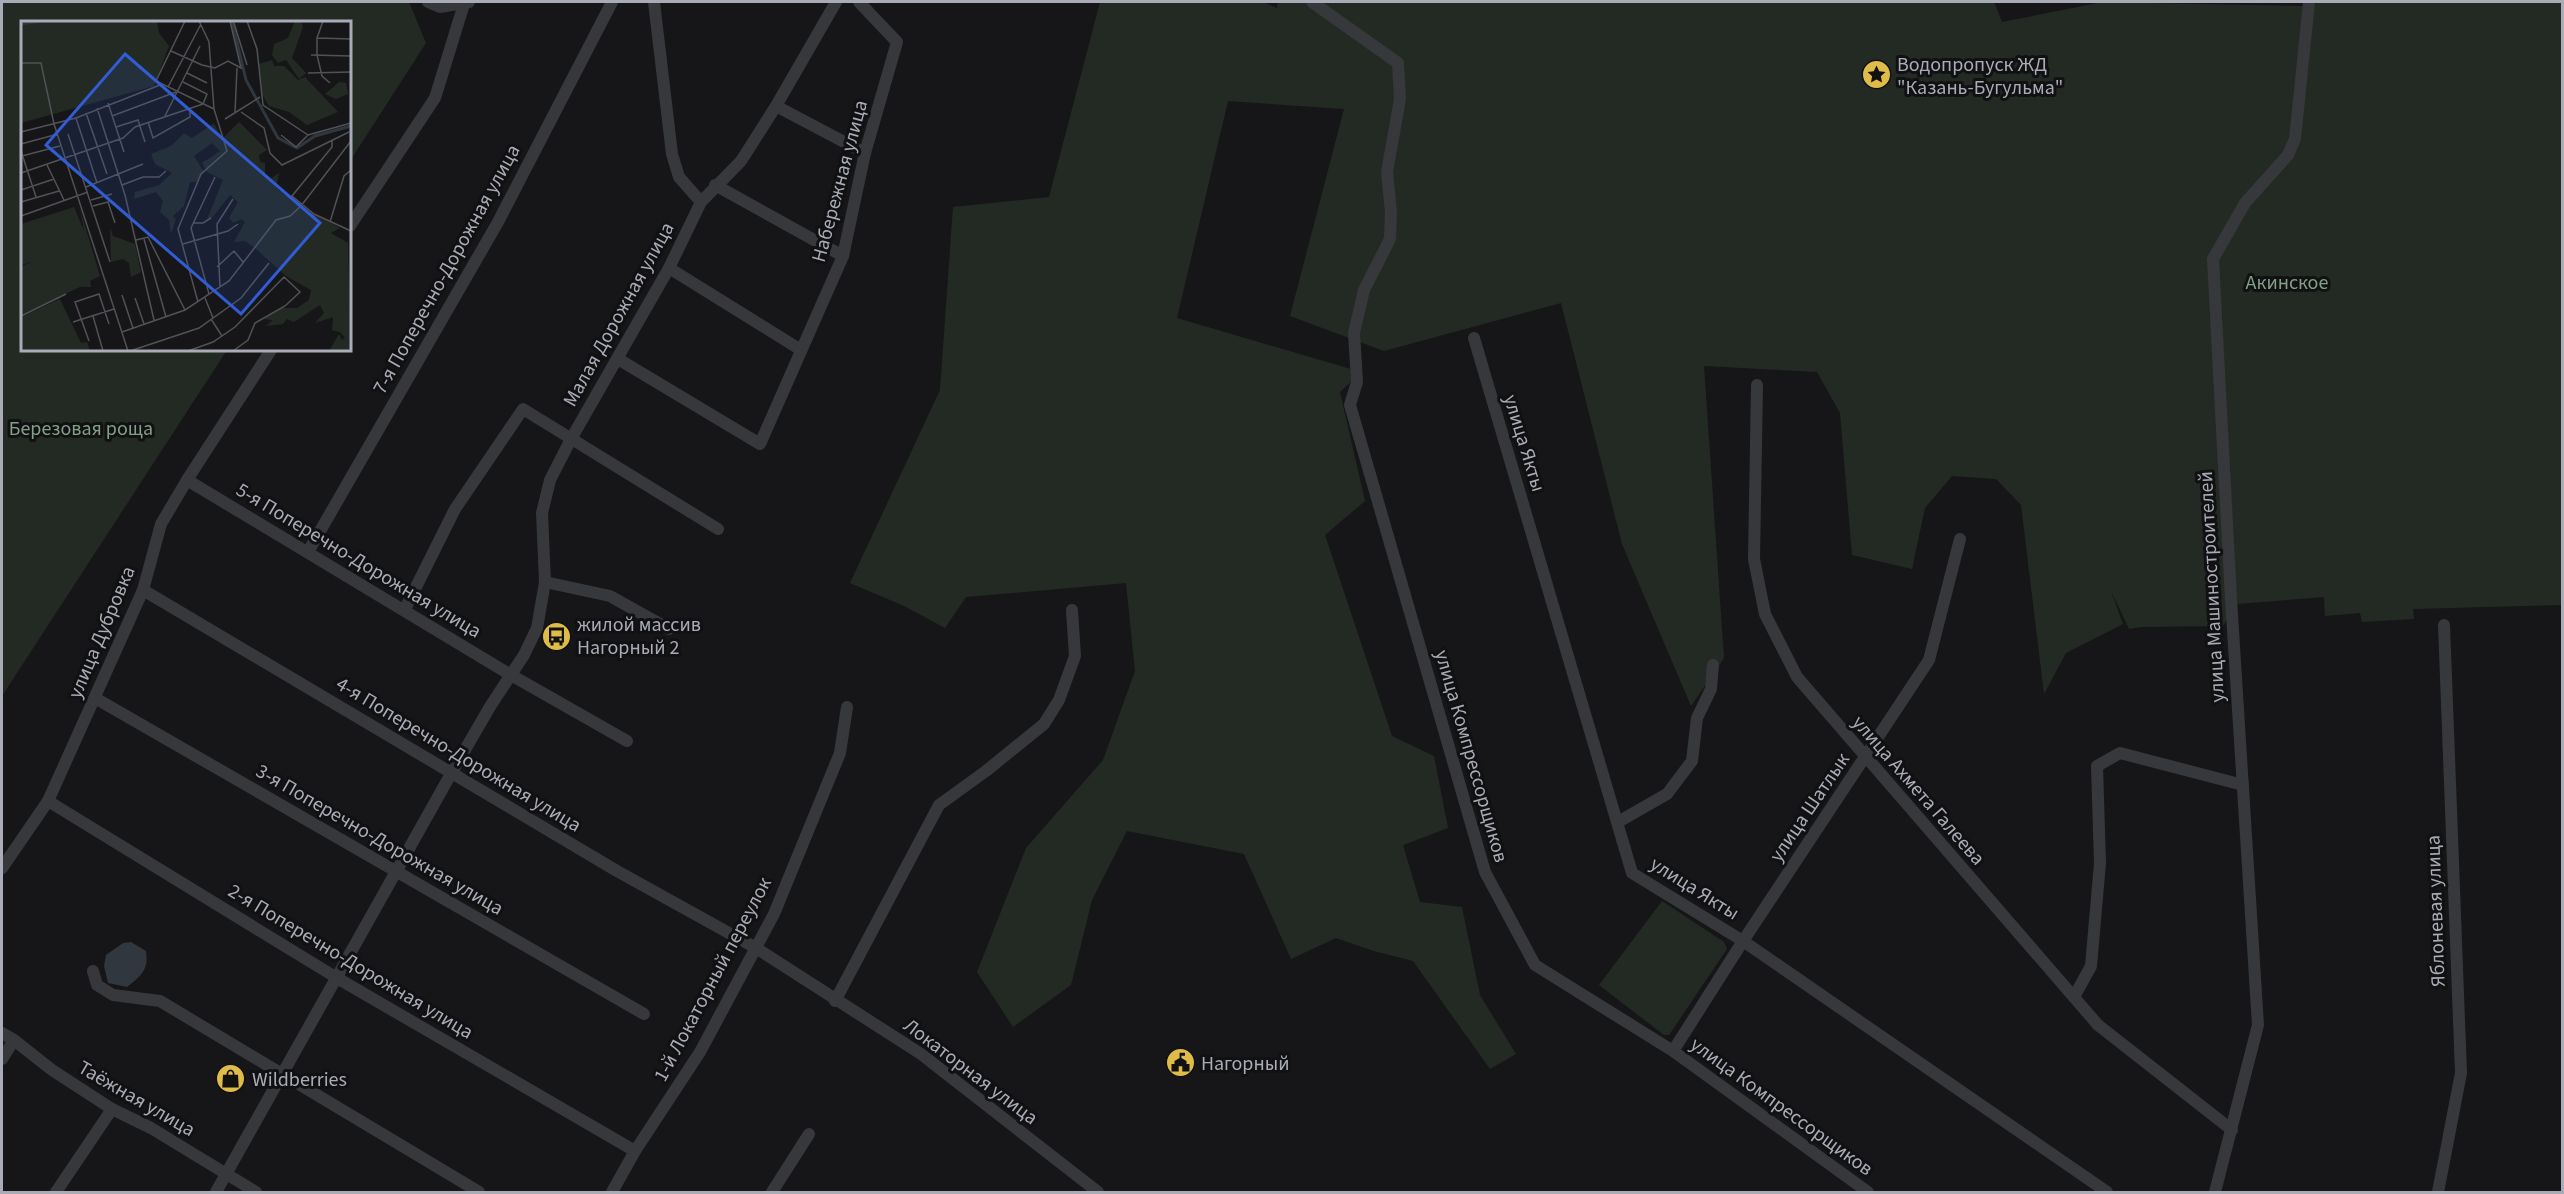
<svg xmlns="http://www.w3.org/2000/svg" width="2564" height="1194" font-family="'Source Sans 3',sans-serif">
  <rect width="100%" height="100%" fill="#161618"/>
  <!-- green -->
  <g fill="#232a24">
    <polygon points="2,2 409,2 426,43 350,161 350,22 22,22 22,350 227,350 2,696"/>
    <polygon points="1100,2 1263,2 1277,8 1278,2 1994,2 2002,22 2103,2 2302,6 2323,2 2562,2 2562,605 2413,609 2414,619 2362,622 2360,613 2325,616 2324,597 2237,604 2223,626 2142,627 2129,629 2111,591 2123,624 2066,653 2044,694 2021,505 1996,479 1952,476 1925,508 1912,569 1852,555 1840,413 1817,372 1704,366 1724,658 1691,706 1622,544 1561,303 1384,351 1290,316 1344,109 1228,101 1177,318 1361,372 1340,392 1365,501 1325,535 1392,736 1434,756 1448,828 1403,845 1420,902 1462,907 1480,995 1516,1054 1490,1069 1413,961 1374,951 1336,938 1291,959 1244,854 1127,831 1092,900 1071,985 1013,1027 977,972 1026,848 1103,760 1135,671 1126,583 966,597 945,628 904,606 850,583 940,390 953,207 1049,197"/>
    <polygon points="1662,901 1724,942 1727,949 1669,1035 1664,1035 1599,985"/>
  </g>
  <!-- water -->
  <path fill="#31373f" d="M 131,942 L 146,951 C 149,970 141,976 127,987 L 108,983 L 104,966 L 106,955 L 123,943 Z"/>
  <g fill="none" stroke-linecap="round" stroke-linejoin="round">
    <!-- minor -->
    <g stroke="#37383c" stroke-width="12">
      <polyline points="428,2 440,7 469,2"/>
      <polyline points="654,2 672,154 679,177 701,202"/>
      <polyline points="1312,2 1398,63 1400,99 1387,172 1391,212 1390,239 1364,290 1354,333 1357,382 1350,405 1485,872 1535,965 1673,1051 1868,1192"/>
      <polyline points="776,106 865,153"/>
      <polyline points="715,185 843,256"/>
      <polyline points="350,226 435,98 464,4"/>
      <polyline points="669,268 801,350"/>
      <polyline points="1474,338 1632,873 1743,941 2107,1192"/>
      <polyline points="618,359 760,444 843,256 865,153 897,42 859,2"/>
      <polyline points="1757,385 1754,559 1765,614 1797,677 2098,1025 2232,1130"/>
      <polyline points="187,480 511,675 627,741"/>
      <polyline points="308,552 498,222 612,2"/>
      <polyline points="545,582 610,596 669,629"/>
      <polyline points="143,590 617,871 756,948 921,1054 1098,1192"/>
      <polyline points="405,609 455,509 523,409 718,529"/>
      <polyline points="95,698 644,1014"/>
      <polyline points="48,801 337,978 635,1151"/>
      <polyline points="1618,822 1667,794 1692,761 1697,718 1711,689 1713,665"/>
      <polyline points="2,868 48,801 143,590 161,524 187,480 271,350"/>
      <polyline points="93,971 97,985 113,995 160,1001 479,1192"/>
      <polyline points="2074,997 2091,966 2100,863 2097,766 2120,753 2243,785"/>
      <polyline points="835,1001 939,805 986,771 1044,724 1059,700 1075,656 1072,610"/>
      <polyline points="2,1033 14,1040 52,1070 112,1109 151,1128 256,1192"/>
      <polyline points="1673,1051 1743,941 1929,660 1960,539"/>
      <polyline points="2,1059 14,1040"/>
      <polyline points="56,1192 112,1109"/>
      <polyline points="216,1192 452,772 491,705 524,655 537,628 545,582 542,513 550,480 571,439 669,268 701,202 741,161 776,106 836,2"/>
      <polyline points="612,1192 635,1151 700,1052 774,914 840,753 847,707"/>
      <polyline points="772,1192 809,1134"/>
      <polyline points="2215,1192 2258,1025 2231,599 2213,259 2245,203 2288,155 2295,139 2309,2"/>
      <polyline points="2438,1192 2461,1073 2444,625"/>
    </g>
  </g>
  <!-- icons -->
  <defs>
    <symbol id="sight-disc" viewBox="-11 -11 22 22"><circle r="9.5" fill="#dfbb47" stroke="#111113"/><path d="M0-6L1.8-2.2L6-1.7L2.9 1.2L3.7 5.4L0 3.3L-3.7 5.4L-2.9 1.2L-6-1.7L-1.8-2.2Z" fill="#111"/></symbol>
    <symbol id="bus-disc" viewBox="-11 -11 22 22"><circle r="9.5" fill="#dfbb47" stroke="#111113"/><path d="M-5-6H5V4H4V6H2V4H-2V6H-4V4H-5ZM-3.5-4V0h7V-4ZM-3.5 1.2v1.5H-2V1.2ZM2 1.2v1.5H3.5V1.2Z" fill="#111"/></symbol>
    <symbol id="civic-disc" viewBox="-11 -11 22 22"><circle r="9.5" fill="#dfbb47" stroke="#111113"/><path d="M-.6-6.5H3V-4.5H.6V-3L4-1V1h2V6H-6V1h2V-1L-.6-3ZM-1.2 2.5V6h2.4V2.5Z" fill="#111"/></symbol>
    <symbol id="shop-disc" viewBox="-11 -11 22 22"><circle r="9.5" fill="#dfbb47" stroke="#111113"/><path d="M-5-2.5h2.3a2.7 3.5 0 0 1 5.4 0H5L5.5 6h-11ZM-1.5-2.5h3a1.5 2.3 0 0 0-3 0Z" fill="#111"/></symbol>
  </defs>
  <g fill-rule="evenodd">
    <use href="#sight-disc" x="1860" y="58" width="33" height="33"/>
    <use href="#bus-disc" x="540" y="620" width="33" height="33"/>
    <use href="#civic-disc" x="1164" y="1046" width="33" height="33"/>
    <use href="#shop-disc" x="214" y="1062" width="33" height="33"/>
  </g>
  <g text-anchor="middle" stroke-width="6" stroke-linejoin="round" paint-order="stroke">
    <!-- poi labels -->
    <g font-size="20" fill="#a9acb6" stroke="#111113" text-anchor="start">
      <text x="1897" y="71">Водопропуск ЖД<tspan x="1897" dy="23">"Казань-Бугульма"</tspan></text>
      <text x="577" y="631">жилой массив<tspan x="577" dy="23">Нагорный 2</tspan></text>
      <text x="1201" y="1070">Нагорный</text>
      <text x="252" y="1086">Wildberries</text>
    </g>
    <!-- street labels -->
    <g font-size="20" fill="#a9acb6" stroke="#111113">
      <text transform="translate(839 181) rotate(-75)" y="7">Набережная улица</text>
      <text transform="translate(446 269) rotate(-61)" y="7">7-я Поперечно-Дорожная улица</text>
      <text transform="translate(618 314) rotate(-61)" y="7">Малая Дорожная улица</text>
      <text transform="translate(1525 443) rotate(73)" y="7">улица Якты</text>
      <text transform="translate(359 560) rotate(31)" y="7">5-я Поперечно-Дорожная улица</text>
      <text transform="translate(2211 587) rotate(-93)" y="7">улица Машиностроителей</text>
      <text transform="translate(101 632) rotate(-67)" y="7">улица Дубровка</text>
      <text transform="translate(459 754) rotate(31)" y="7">4-я Поперечно-Дорожная улица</text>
      <text transform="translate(1472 756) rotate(74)" y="7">улица Компрессорщиков</text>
      <text transform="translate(1919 790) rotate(49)" y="7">улица Ахмета Галеева</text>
      <text transform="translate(1809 807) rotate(-56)" y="7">улица Шатлык</text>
      <text transform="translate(380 839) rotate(30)" y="7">3-я Поперечно-Дорожная улица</text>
      <text transform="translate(1695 888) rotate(32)" y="7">улица Якты</text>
      <text transform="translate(2435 911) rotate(-92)" y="7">Яблоневая улица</text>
      <text transform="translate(351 961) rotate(31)" y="7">2-я Поперечно-Дорожная улица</text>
      <text transform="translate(712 979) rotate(-62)" y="7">1-й Локаторный переулок</text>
      <text transform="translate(971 1071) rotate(37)" y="7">Локаторная улица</text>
      <text transform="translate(137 1098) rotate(30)" y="7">Таёжная улица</text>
      <text transform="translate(1782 1106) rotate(36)" y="7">улица Компрессорщиков</text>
    </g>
    <!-- park labels -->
    <g font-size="20" fill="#829f87" stroke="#111113">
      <text x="2287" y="289">Акинское</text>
      <text x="81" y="435">Березовая роща</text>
    </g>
  </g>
  <!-- overview -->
  <g transform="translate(21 21)">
    <rect width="330" height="330" fill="#161618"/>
    <path d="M 0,0 L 136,0 L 138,12 L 148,25 L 133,65 L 0,102 ZM 274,0 L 280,0 L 282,6 L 271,37 L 285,52 L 278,58 L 265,39 L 257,42 L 251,34 L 253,23 L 267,17 ZM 251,39 L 253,45 L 263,45 L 277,59 L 284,56 L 317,91 L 286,104 L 268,91 L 248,85 L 242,75 L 238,43 ZM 318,61 L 325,62 L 327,73 L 315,78 L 304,73 ZM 218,101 L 246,129 L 238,134 L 239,141 L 244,142 L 244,154 L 249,158 L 258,152 L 255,167 L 278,185 L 319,207 L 310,212 L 327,222 L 330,330 L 308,330 L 318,313 L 321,319 L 324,317 L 319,311 L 311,309 L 312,296 L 294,302 L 303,292 L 299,284 L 273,301 L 266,298 L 262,303 L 245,305 L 252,299 L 242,298 L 261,287 L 276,287 L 288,279 L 290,269 L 265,255 L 234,227 L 224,220 L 213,221 L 224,201 L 221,198 L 212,202 L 208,197 L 217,181 L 209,174 L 191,197 L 186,198 L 202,159 L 186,151 L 181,142 L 199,130 L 191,122 L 173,135 L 183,151 L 175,161 L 169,161 L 163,185 L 152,195 L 155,198 L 150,213 L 148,199 L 139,191 L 142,180 L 135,171 L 113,178 L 114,171 L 138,164 L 151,152 L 134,143 L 130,133 L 150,125 L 163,112 L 171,117 L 193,102 L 201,118 ZM 53,186 L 63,210 L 59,188 L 79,255 L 69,260 L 70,266 L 59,266 L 0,294 L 0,245 L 15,240 L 0,244 L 0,203 ZM 89,207 L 92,215 L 114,223 L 120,251 L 110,256 L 108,242 L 102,238 L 90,241 ZM 39,278 L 60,322 L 66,321 L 69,330 L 0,330 L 0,296 Z" fill="#232a24"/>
    <path fill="none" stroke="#31373f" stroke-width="3" d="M 211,0 L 225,59 L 257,117 L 276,127 L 294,115 L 330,105M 0,3 L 19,0"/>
    <path fill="none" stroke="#515257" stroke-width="1.5" d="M 164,0 L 135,60 L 193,88M 226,0 L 236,28 L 242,84 L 287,114M 302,0 L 296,17 L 296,34 L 301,55 L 309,62M 213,2 L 226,44M 296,17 L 330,18M 150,30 L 181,44 L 194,47 L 207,40 L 220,47 L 209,0M 290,34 L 330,35M 0,42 L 20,42 L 33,103 L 107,330M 166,52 L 186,62M 287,52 L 330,51M 162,61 L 186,73 L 182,83M 147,66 L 180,3M 87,82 L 103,131M 76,87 L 104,174 L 133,299M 214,91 L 216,47M 220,91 L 243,107 L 249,132 L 261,144 L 328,111M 65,92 L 86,153M 91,95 L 155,71M 144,95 L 179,25M 55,97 L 76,162M 204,98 L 239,76M 127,101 L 132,117 L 169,96 L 169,88M 95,106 L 117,99 L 124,121M 0,111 L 55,97 L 139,64M 47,113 L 89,241M 260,114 L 275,126 L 287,114M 287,114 L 330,102M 311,119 L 311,126 L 271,175 L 293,193 L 330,210M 0,123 L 37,113M 0,130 L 15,176M 1,135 L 39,125M 26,144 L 43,179M 0,152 L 102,117 L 114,106 L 182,83M 101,164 L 122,156 L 138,156 L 145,150M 65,166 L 122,143M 0,169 L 33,158M 70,179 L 91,173M 0,181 L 38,170M 72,185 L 87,181 L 94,202M 0,195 L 67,171M 309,201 L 323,155 L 330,149M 173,202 L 182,202 L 190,197M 123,218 L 145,296M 115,219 L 127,216 L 164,289M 162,223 L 207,210 L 217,203M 196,246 L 213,230 L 222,241M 199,266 L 196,203 L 212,178M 188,273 L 170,207 L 194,156M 101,274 L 112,307M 114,277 L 123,303M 184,277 L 192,297M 177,281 L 157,208 L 180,153 L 206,130 L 193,88 L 188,21 L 178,0M 0,295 L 45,273M 72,295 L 82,330M 190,298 L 201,315M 52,301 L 93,288M 101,311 L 164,289 L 208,260 L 255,199 L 269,195 L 280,185 L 330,120M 68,320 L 54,281 L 78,273 L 88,303M 109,330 L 178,307 L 220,277 L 248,242M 167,330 L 192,321 L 214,306 L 263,256 L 279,271 L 264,285 L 234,302 L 227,319 L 212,330"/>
    <path fill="#325cd3" fill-opacity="0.15" stroke="#325cd3" stroke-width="3" d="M 104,33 L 299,202 L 220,293 L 25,124 Z"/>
    <rect width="330" height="330" fill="none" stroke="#a9acb6" stroke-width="3"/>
  </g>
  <!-- border -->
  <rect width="2564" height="1194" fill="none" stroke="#a9acb6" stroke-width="6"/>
</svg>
